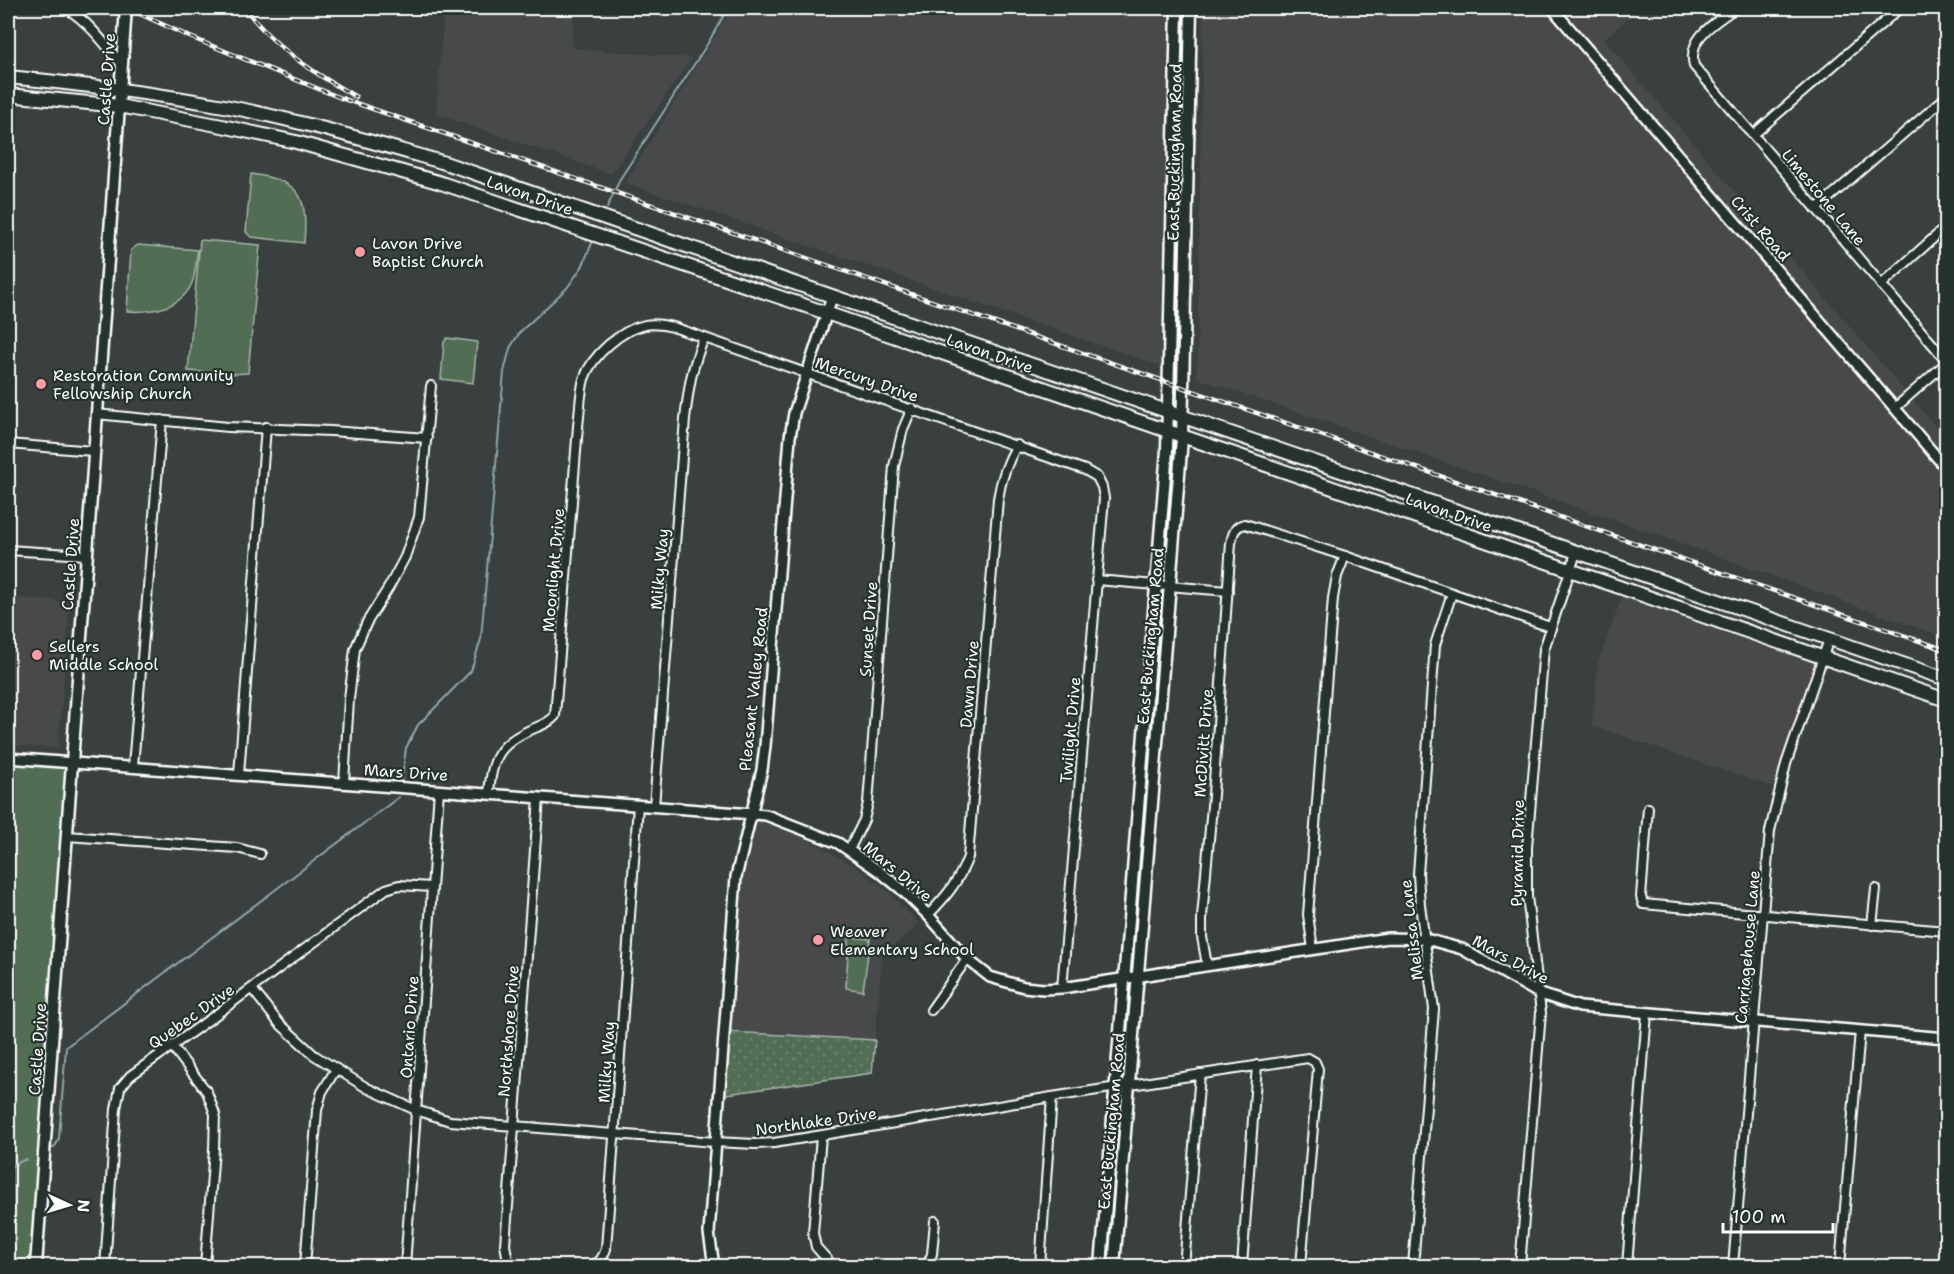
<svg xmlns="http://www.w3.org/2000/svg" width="1954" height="1274" font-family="'Shantell Sans',sans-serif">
  <defs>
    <pattern id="grass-dots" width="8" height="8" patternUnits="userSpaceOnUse" patternTransform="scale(1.5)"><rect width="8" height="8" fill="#516e55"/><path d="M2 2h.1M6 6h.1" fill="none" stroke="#6b846e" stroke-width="1.8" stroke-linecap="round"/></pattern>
  </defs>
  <rect width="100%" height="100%" fill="#39403f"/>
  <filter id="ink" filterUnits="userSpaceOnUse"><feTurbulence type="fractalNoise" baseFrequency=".0167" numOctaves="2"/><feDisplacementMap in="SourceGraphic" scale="12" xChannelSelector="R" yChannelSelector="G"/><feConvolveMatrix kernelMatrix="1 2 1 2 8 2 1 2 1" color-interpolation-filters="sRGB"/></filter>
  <g filter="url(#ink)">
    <!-- built -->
    <g fill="#464a4c">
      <polygon points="444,8 574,8 572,48 692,58 611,174 436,114"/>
      <polygon points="732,8 1170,8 1161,366 625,183"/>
      <polygon points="1203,8 1640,8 1604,39 1946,439 1946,638 1641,529 1197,378"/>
      <polygon points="1622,596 1815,664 1773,787 1592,726 1598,664"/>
      <polygon points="8,597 70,602 58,748 8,745"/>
      <polygon points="756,821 768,822 819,845 857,868 891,894 919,924 882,956 875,1040 728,1032 740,875"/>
    </g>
    <!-- grass -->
    <polygon fill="url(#grass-dots)" stroke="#a8b6aa" stroke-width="1.5" points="728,1032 875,1040 872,1073 727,1094 724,1091"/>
    <!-- park -->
    <g fill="#516e55" stroke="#a8b6aa" stroke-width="1.5">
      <path d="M 251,174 C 300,181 308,194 304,243 L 251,237 L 246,232 Z"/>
      <polygon points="200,240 260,245 248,373 231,374 188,371"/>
      <path d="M 138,245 L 198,250 C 196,260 196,273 192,283 C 182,308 151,313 127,311 L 131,250 Z"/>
      <polygon points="447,338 477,342 473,383 441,379 444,342"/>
      <polygon points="8,763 67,767 32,1266 8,1266"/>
      <polygon points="849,937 870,939 863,991 846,988"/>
    </g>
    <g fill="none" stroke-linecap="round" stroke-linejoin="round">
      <!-- stream -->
      <g stroke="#91a6a8" stroke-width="2">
        <polyline points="607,208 620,179 708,43 728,8"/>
        <polyline points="402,778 406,748 418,725 471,671 481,639 504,372 510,348 520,332 567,288 582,267 592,243"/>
        <polyline points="50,1150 56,1145 59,1138 66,1047 399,797"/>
        <polyline points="8,1171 14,1164 27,1159"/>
      </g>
      <defs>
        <g id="minor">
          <path d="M 66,8 C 89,22 105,44 122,65"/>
          <path d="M 1735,8 C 1715,23 1687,37 1694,66 L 1946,360"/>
          <polyline points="1753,135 1900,8"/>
          <polyline points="1816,209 1946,97"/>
          <polyline points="1881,285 1946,227"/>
          <polyline points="1895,408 1946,363"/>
          <polyline points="96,414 228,427 331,431 427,438"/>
          <polyline points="8,444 93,451"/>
          <polyline points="8,550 85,555"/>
          <polyline points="1096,580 1228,591"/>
          <polyline points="133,766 162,420"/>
          <polyline points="239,774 266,427"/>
          <polyline points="344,783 349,699 355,649 367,622 389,587 405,557 419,517 431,386"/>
          <path d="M 489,794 C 491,761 498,744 530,730 C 539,726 548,724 555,716 L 578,426 C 580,411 580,394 584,379 C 592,355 621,330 645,325 C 654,323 663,325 673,327 L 1085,470 L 1097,477 L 1102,487 L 1104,498 L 1062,988"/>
          <path d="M 654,806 L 685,419 C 689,386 691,369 704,338"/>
          <polyline points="1648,808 1641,897 1643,904 1946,931"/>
          <polyline points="67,836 237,848 260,854"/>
          <polyline points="849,850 864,820 868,803 894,466 903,429 912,408"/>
          <path d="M 928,915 C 946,897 959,881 968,857 L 998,499 C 1001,479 1007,462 1017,445"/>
          <polyline points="1872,925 1876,889"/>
          <polyline points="1313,949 1308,915 1333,598 1337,576 1345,556"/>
          <path d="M 1207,965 L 1202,937 L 1202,917 L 1213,795 L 1231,543 C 1233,534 1234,526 1245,524 L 1345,556 L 1550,627"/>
          <polyline points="252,989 279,1023 314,1055 367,1088 416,1110 450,1121 715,1142 755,1144 774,1143 1052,1097 1308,1058 1315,1062 1318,1069 1301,1266"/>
          <polyline points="931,1010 967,959"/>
          <polyline points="172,1046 207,1092 215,1114 214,1149 205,1266"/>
          <polyline points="821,1136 813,1233 816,1247 833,1266"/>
          <polyline points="105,1266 116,1109 120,1088 130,1076 210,1019 386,889 399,885 432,887"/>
          <polyline points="305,1266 317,1110 322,1092 336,1069"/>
          <polyline points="405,1266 439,790"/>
          <polyline points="509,1266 505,1245 539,798"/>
          <path d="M 591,1266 C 600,1263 603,1257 606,1249 L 638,805"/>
          <polyline points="927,1266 932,1254 935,1221"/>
          <polyline points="1040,1266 1052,1097"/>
          <polyline points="1184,1266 1200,1074"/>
          <polyline points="1242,1266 1257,1065"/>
          <polyline points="1413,1266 1434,1009 1420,905 1418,874 1435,645 1452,593"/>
          <polyline points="1520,1266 1541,1013 1527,896 1527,847 1544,649 1576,553"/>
          <polyline points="1627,1266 1647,1013"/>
          <polyline points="1733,1266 1770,831 1786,764 1829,639"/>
          <polyline points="1840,1266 1860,1031"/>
        </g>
        <g id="tertiary">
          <polyline points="1552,8 1946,468"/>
          <polyline points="8,758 766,815 838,843 879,871 900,888 928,915 967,959 990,977 1024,987 1044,989 1062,988 1388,938 1426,939 1462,949 1540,994 1580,1007 1946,1038"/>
          <polyline points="714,1266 709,1233 736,877 762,770 765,746 790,437 794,413 832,297"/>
        </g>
        <g id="secondary">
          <path d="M 36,1266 C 67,847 95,427 126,8"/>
          <polyline points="1101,1266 1167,450 1177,8"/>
          <polyline points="1114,1266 1182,438 1191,8"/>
        </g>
        <g id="primary">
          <path d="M 8,77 C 80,84 152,93 224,106 C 299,120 372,142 445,163 L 1946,679"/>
          <polyline points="8,95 119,106 222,126 296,142 438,182 803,305 1946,700"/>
        </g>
      </defs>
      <!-- minor casing -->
      <use href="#minor" stroke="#fff" stroke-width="12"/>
      <!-- tertiary casing -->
      <use href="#tertiary" stroke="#fff" stroke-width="14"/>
      <!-- secondary casing -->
      <use href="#secondary" stroke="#fff" stroke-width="15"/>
      <!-- primary casing -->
      <use href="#primary" stroke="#fff" stroke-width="16"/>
      <!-- minor -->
      <use href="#minor" stroke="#26332d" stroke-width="8"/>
      <!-- tertiary -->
      <use href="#tertiary" stroke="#26332d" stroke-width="9"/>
      <!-- secondary -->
      <use href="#secondary" stroke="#26332d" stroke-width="10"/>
      <!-- primary -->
      <use href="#primary" stroke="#26332d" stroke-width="12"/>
      <defs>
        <g id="rail">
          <polyline points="127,8 190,37 341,98 1946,650"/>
          <path d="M 245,8 C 273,47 314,73 356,97"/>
        </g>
      </defs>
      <!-- rail casing -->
      <use href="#rail" stroke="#fff" stroke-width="4.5"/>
      <!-- rail -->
      <use href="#rail" stroke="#26332d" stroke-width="2" stroke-dasharray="7" stroke-linecap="butt"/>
    </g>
  </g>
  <!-- markers -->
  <g fill="#ff9aa2" stroke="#26332d" stroke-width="2">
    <circle cx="360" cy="252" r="6"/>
    <circle cx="41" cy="384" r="6"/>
    <circle cx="37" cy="655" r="6"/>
    <circle cx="818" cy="940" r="6"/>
  </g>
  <g text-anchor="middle" stroke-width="4.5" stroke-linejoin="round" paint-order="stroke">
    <!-- street labels -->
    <g font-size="16" fill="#fff" stroke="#26332d">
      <text transform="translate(106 79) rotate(-86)" y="6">Castle Drive</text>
      <text transform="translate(1174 152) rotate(-89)" y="6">East Buckingham Road</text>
      <text transform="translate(530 195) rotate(19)" y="6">Lavon Drive</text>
      <text transform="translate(1824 197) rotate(50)" y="6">Limestone Lane</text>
      <text transform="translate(1761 228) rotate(49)" y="6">Crist Road</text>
      <text transform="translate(990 353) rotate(19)" y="6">Lavon Drive</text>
      <text transform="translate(867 379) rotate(19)" y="6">Mercury Drive</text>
      <text transform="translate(1449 512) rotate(19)" y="6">Lavon Drive</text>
      <text transform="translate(70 564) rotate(-86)" y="6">Castle Drive</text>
      <text transform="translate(659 569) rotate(-85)" y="6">Milky Way</text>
      <text transform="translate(553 570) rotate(-85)" y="6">Moonlight Drive</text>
      <text transform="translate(868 629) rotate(-86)" y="6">Sunset Drive</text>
      <text transform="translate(1150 636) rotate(-85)" y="6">East Buckingham Road</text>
      <text transform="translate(969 684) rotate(-85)" y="6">Dawn Drive</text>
      <text transform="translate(753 689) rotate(-84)" y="6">Pleasant Valley Road</text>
      <text transform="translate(1070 730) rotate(-85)" y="6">Twilight Drive</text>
      <text transform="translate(1203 743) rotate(-86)" y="6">McDivitt Drive</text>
      <text transform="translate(406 772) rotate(4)" y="6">Mars Drive</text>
      <text transform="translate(1517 853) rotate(-89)" y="6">Pyramid Drive</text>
      <text transform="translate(898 871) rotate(40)" y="6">Mars Drive</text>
      <text transform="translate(1411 930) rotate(-97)" y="6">Melissa Lane</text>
      <text transform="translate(1747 947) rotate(-85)" y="6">Carriagehouse Lane</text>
      <text transform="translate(1511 959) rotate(29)" y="6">Mars Drive</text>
      <text transform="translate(191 1016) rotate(-35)" y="6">Quebec Drive</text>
      <text transform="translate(409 1027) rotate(-86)" y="6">Ontario Drive</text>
      <text transform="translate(508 1031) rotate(-86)" y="6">Northshore Drive</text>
      <text transform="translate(37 1049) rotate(-86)" y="6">Castle Drive</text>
      <text transform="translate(606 1062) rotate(-86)" y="6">Milky Way</text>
      <text transform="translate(816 1121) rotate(-8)" y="6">Northlake Drive</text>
      <text transform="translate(1111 1121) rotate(-85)" y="6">East Buckingham Road</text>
    </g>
    <!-- poi labels -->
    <g font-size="16" fill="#fff" stroke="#26332d" text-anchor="start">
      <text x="372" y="249">Lavon Drive<tspan x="372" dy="18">Baptist Church</tspan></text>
      <text x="53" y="381">Restoration Community<tspan x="53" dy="18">Fellowship Church</tspan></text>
      <text x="49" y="652">Sellers<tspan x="49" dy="18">Middle School</tspan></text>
      <text x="830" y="937">Weaver<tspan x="830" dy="18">Elementary School</tspan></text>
    </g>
  </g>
  <!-- margin -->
  <rect width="1954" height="1274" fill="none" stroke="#26332d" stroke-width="30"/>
  <rect x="15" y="15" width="1924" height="1244" fill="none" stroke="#fff" stroke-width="2" filter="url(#ink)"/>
  <!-- north arrow -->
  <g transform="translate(69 1205) rotate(94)" stroke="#26332d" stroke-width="4.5" paint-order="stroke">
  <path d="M0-4.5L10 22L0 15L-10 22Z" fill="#ffffff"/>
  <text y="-9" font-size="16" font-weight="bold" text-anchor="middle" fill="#ffffff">N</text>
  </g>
  <!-- scale -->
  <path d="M1723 1223v9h110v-9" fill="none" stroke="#ffffff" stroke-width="3"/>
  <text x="1732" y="1223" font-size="18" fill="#ffffff" stroke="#26332d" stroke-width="4.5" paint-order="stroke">100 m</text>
</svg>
